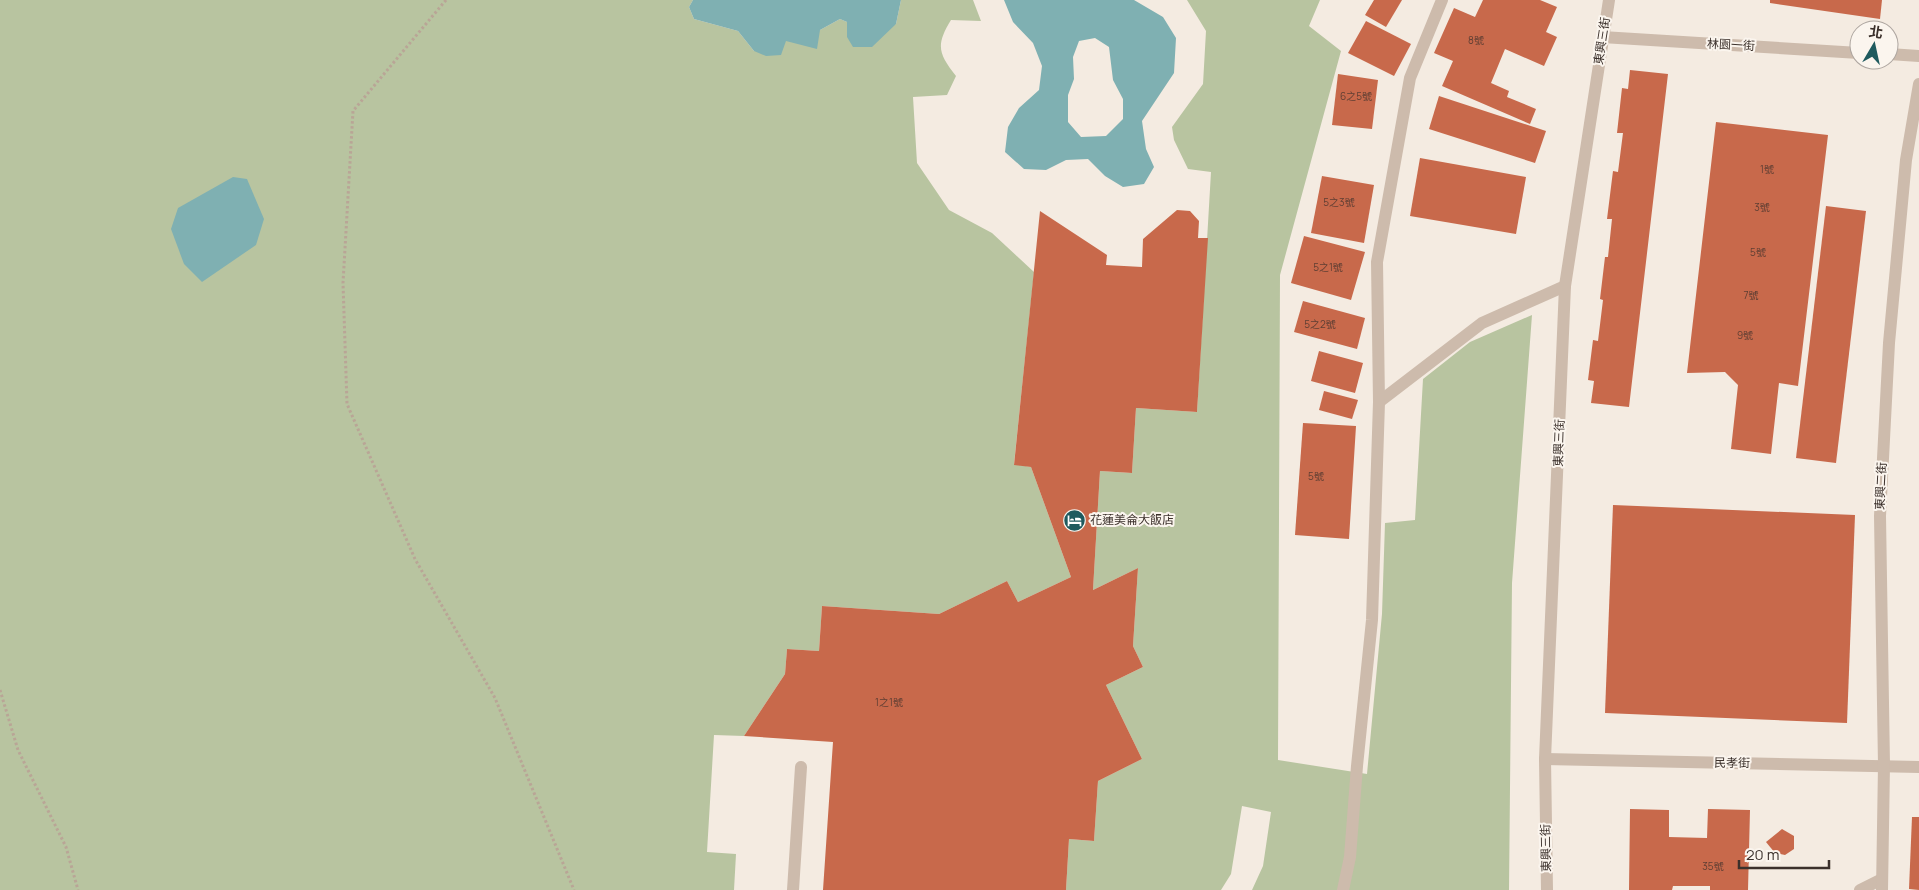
<svg xmlns="http://www.w3.org/2000/svg" width="1919" height="890" font-family="Manrope,'Noto Sans TC',sans-serif">
  <rect width="100%" height="100%" fill="#f4ebe1"/>
  <!-- green -->
  <g fill="#b8c4a0">
    <path d="M 0,0 L 693,0 L 689,7 L 694,19 L 738,31 L 754,51 L 820,30 L 840,19 L 847,22 L 847,37 L 896,24 L 901,0 L 973,0 L 981,21 L 951,20 C 935,46 939,54 956,76 L 947,95 L 913,97 L 917,163 L 949,210 L 992,233 L 1034,272 L 1014,464 L 1031,467 L 1071,577 L 1018,602 L 1007,581 L 939,614 L 822,606 L 819,651 L 787,649 L 785,674 L 744,736 L 714,735 L 707,852 L 736,854 L 734,890 L 0,890 Z"/>
    <polygon points="1187,0 1320,0 1309,26 1341,51 1280,275 1278,760 1367,774 1382,614 1385,523 1415,520 1423,379 1470,342 1532,315 1512,583 1509,890 1252,890 1263,866 1271,812 1242,806 1231,874 1221,890 1066,890 1069,839 1094,841 1098,781 1142,759 1106,685 1143,667 1133,646 1138,568 1093,590 1100,471 1132,473 1136,408 1197,412 1211,172 1188,169 1174,140 1172,127 1203,84 1206,31"/>
  </g>
  <!-- water -->
  <g fill="#7fb0b2" fill-rule="evenodd">
    <polygon points="693,0 901,0 896,24 872,47 853,47 847,37 847,22 840,19 820,30 817,49 786,41 781,55 766,56 754,51 738,31 694,19 689,7"/>
    <path d="M 1004,0 L 1134,0 L 1163,17 L 1176,38 L 1174,73 L 1142,121 L 1146,149 L 1154,167 L 1144,184 L 1123,187 L 1105,176 L 1088,159 L 1066,160 L 1046,170 L 1024,169 L 1005,152 L 1008,127 L 1019,108 L 1039,90 L 1042,66 L 1033,43 L 1013,22 ZM 1095,38 L 1109,47 L 1113,80 L 1123,99 L 1123,119 L 1106,136 L 1081,137 L 1068,122 L 1068,95 L 1074,79 L 1073,57 L 1079,41 Z"/>
    <polygon points="233,177 247,179 264,219 256,245 202,282 184,264 171,229 178,208"/>
  </g>
  <!-- building -->
  <g fill="#c8694b">
    <polygon points="1374,0 1402,0 1386,27 1365,15"/>
    <polygon points="1483,0 1540,0 1557,7 1546,32 1557,37 1544,66 1505,49 1491,83 1509,91 1507,97 1536,109 1530,124 1442,86 1453,61 1434,53 1454,8 1475,17"/>
    <polygon points="1770,0 1882,0 1880,19 1770,3"/>
    <polygon points="1366,21 1411,44 1394,76 1348,53"/>
    <polygon points="1630,70 1668,74 1629,407 1591,403 1594,381 1588,380 1593,340 1598,341 1603,300 1600,299 1605,257 1608,257 1612,219 1607,219 1613,171 1618,172 1623,133 1617,133 1622,88 1628,89"/>
    <polygon points="1338,74 1378,80 1372,129 1332,125"/>
    <polygon points="1439,96 1546,131 1535,163 1429,129"/>
    <polygon points="1716,122 1828,135 1798,386 1779,383 1771,454 1731,449 1738,385 1725,372 1687,373"/>
    <polygon points="1420,158 1526,177 1516,234 1410,216"/>
    <polygon points="1322,176 1374,185 1364,243 1311,233"/>
    <polygon points="1826,206 1866,211 1836,463 1796,458"/>
    <polygon points="1177,210 1190,211 1199,221 1198,238 1208,238 1197,412 1136,408 1132,473 1100,471 1093,590 1138,568 1133,646 1143,667 1106,685 1142,759 1098,781 1094,841 1069,839 1066,890 823,890 833,742 744,736 785,674 787,649 819,651 822,606 939,614 1007,581 1018,602 1071,577 1031,467 1014,465 1040,211 1107,255 1106,265 1142,267 1143,239"/>
    <polygon points="1304,236 1365,252 1351,300 1291,283"/>
    <polygon points="1303,301 1365,318 1357,349 1294,332"/>
    <polygon points="1319,351 1363,363 1355,393 1311,381"/>
    <polygon points="1324,391 1358,400 1352,419 1319,410"/>
    <polygon points="1303,423 1356,426 1349,539 1295,535"/>
    <polygon points="1613,505 1855,515 1847,723 1605,713"/>
    <polygon points="1630,809 1669,810 1669,837 1707,838 1708,809 1750,810 1748,890 1710,890 1710,886 1673,886 1672,890 1629,890"/>
    <polygon points="1912,817 1919,817 1919,890 1909,889"/>
    <polygon points="1782,829 1794,836 1794,849 1785,855 1775,853 1766,842"/>
  </g>
  <g fill="none" stroke-linecap="round" stroke-linejoin="round">
    <!-- path -->
    <g stroke="#b9a596" stroke-width="3" stroke-dasharray="2.5 2.5" stroke-linecap="butt">
      <polyline points="446,0 353,111 343,283 347,404 415,559 495,698 574,890"/>
      <polyline points="0,690 18,750 66,847 78,890"/>
    </g>
    <!-- minor -->
    <g stroke="#cdbbac" stroke-width="12">
      <polyline points="1602,37 1859,53"/>
      <polyline points="1889,54 1919,56"/>
      <polyline points="1379,402 1482,323 1565,286"/>
      <polyline points="1545,759 1919,767"/>
      <polyline points="793,890 801,767"/>
      <polyline points="1343,890 1350,857 1357,766 1372,620 1379,402 1377,262 1410,78 1442,0"/>
      <polyline points="1547,890 1545,759 1565,286 1609,0"/>
      <polyline points="1860,890 1882,879"/>
      <polyline points="1882,890 1884,765 1880,516 1889,343 1906,160 1919,84"/>
    </g>
  </g>
  <!-- icons -->
  <defs>
    <symbol id="hotel-disc" viewBox="-11 -11 22 22"><circle r="9.5" fill="#1f5a5e" stroke="#fbf5ee"/><path d="M-6-4.5h1.5V1H6V5H4.5V3h-9V5H-6ZM-4 0a1.8 1.8 0 1 1 3.6 0ZM.5 0V-2.5h3Q6-2.5 6 0Z" fill="#fff"/></symbol>
  </defs>
  <g fill-rule="evenodd">
    <use href="#hotel-disc" x="1062" y="508" width="25" height="25"/>
  </g>
  <g text-anchor="middle" stroke-width="4" stroke-linejoin="round" paint-order="stroke">
    <!-- number labels -->
    <g font-size="10" fill="#5e3e33">
      <text x="1476" y="44">8號</text>
      <text x="1356" y="100">6之5號</text>
      <text x="1767" y="173">1號</text>
      <text x="1339" y="206">5之3號</text>
      <text x="1762" y="211">3號</text>
      <text x="1758" y="256">5號</text>
      <text x="1328" y="271">5之1號</text>
      <text x="1751" y="299">7號</text>
      <text x="1320" y="328">5之2號</text>
      <text x="1745" y="339">9號</text>
      <text x="1316" y="480">5號</text>
      <text x="889" y="706">1之1號</text>
      <text x="1713" y="870">35號</text>
    </g>
    <!-- street labels -->
    <g font-size="12" fill="#3b302b" stroke="#fbf5ee">
      <text transform="translate(1602 41) rotate(-81)" y="4">東興三街</text>
      <text transform="translate(1731 45) rotate(3)" y="4">林園一街</text>
      <text transform="translate(1559 443) rotate(-88)" y="4">東興三街</text>
      <text transform="translate(1881 486) rotate(-87)" y="4">東興二街</text>
      <text transform="translate(1732 763) rotate(1)" y="4">民孝街</text>
      <text transform="translate(1546 848) rotate(-91)" y="4">東興三街</text>
    </g>
    <!-- poi labels -->
    <g font-size="12" fill="#3b302b" stroke="#fbf5ee" text-anchor="start">
      <text x="1090" y="524">花蓮美侖大飯店</text>
    </g>
  </g>
  <!-- north arrow -->
  <g transform="translate(1874 45) rotate(9)"><circle r="24" fill="#fbf5ee" stroke="#aea6a0"/>
  <path d="M0-4L9 19L0 12L-9 19Z" fill="#1f5a5e"/>
  <text y="-8" font-size="14" font-weight="bold" text-anchor="middle" fill="#3b302b">北</text>
  </g>
  <!-- scale -->
  <path d="M1739 860v8h90v-8" fill="none" stroke="#3b302b" stroke-width="2.5"/>
  <text x="1746" y="860" font-size="15" fill="#3b302b" stroke="#fbf5ee" stroke-width="4" paint-order="stroke">20 m</text>
</svg>
